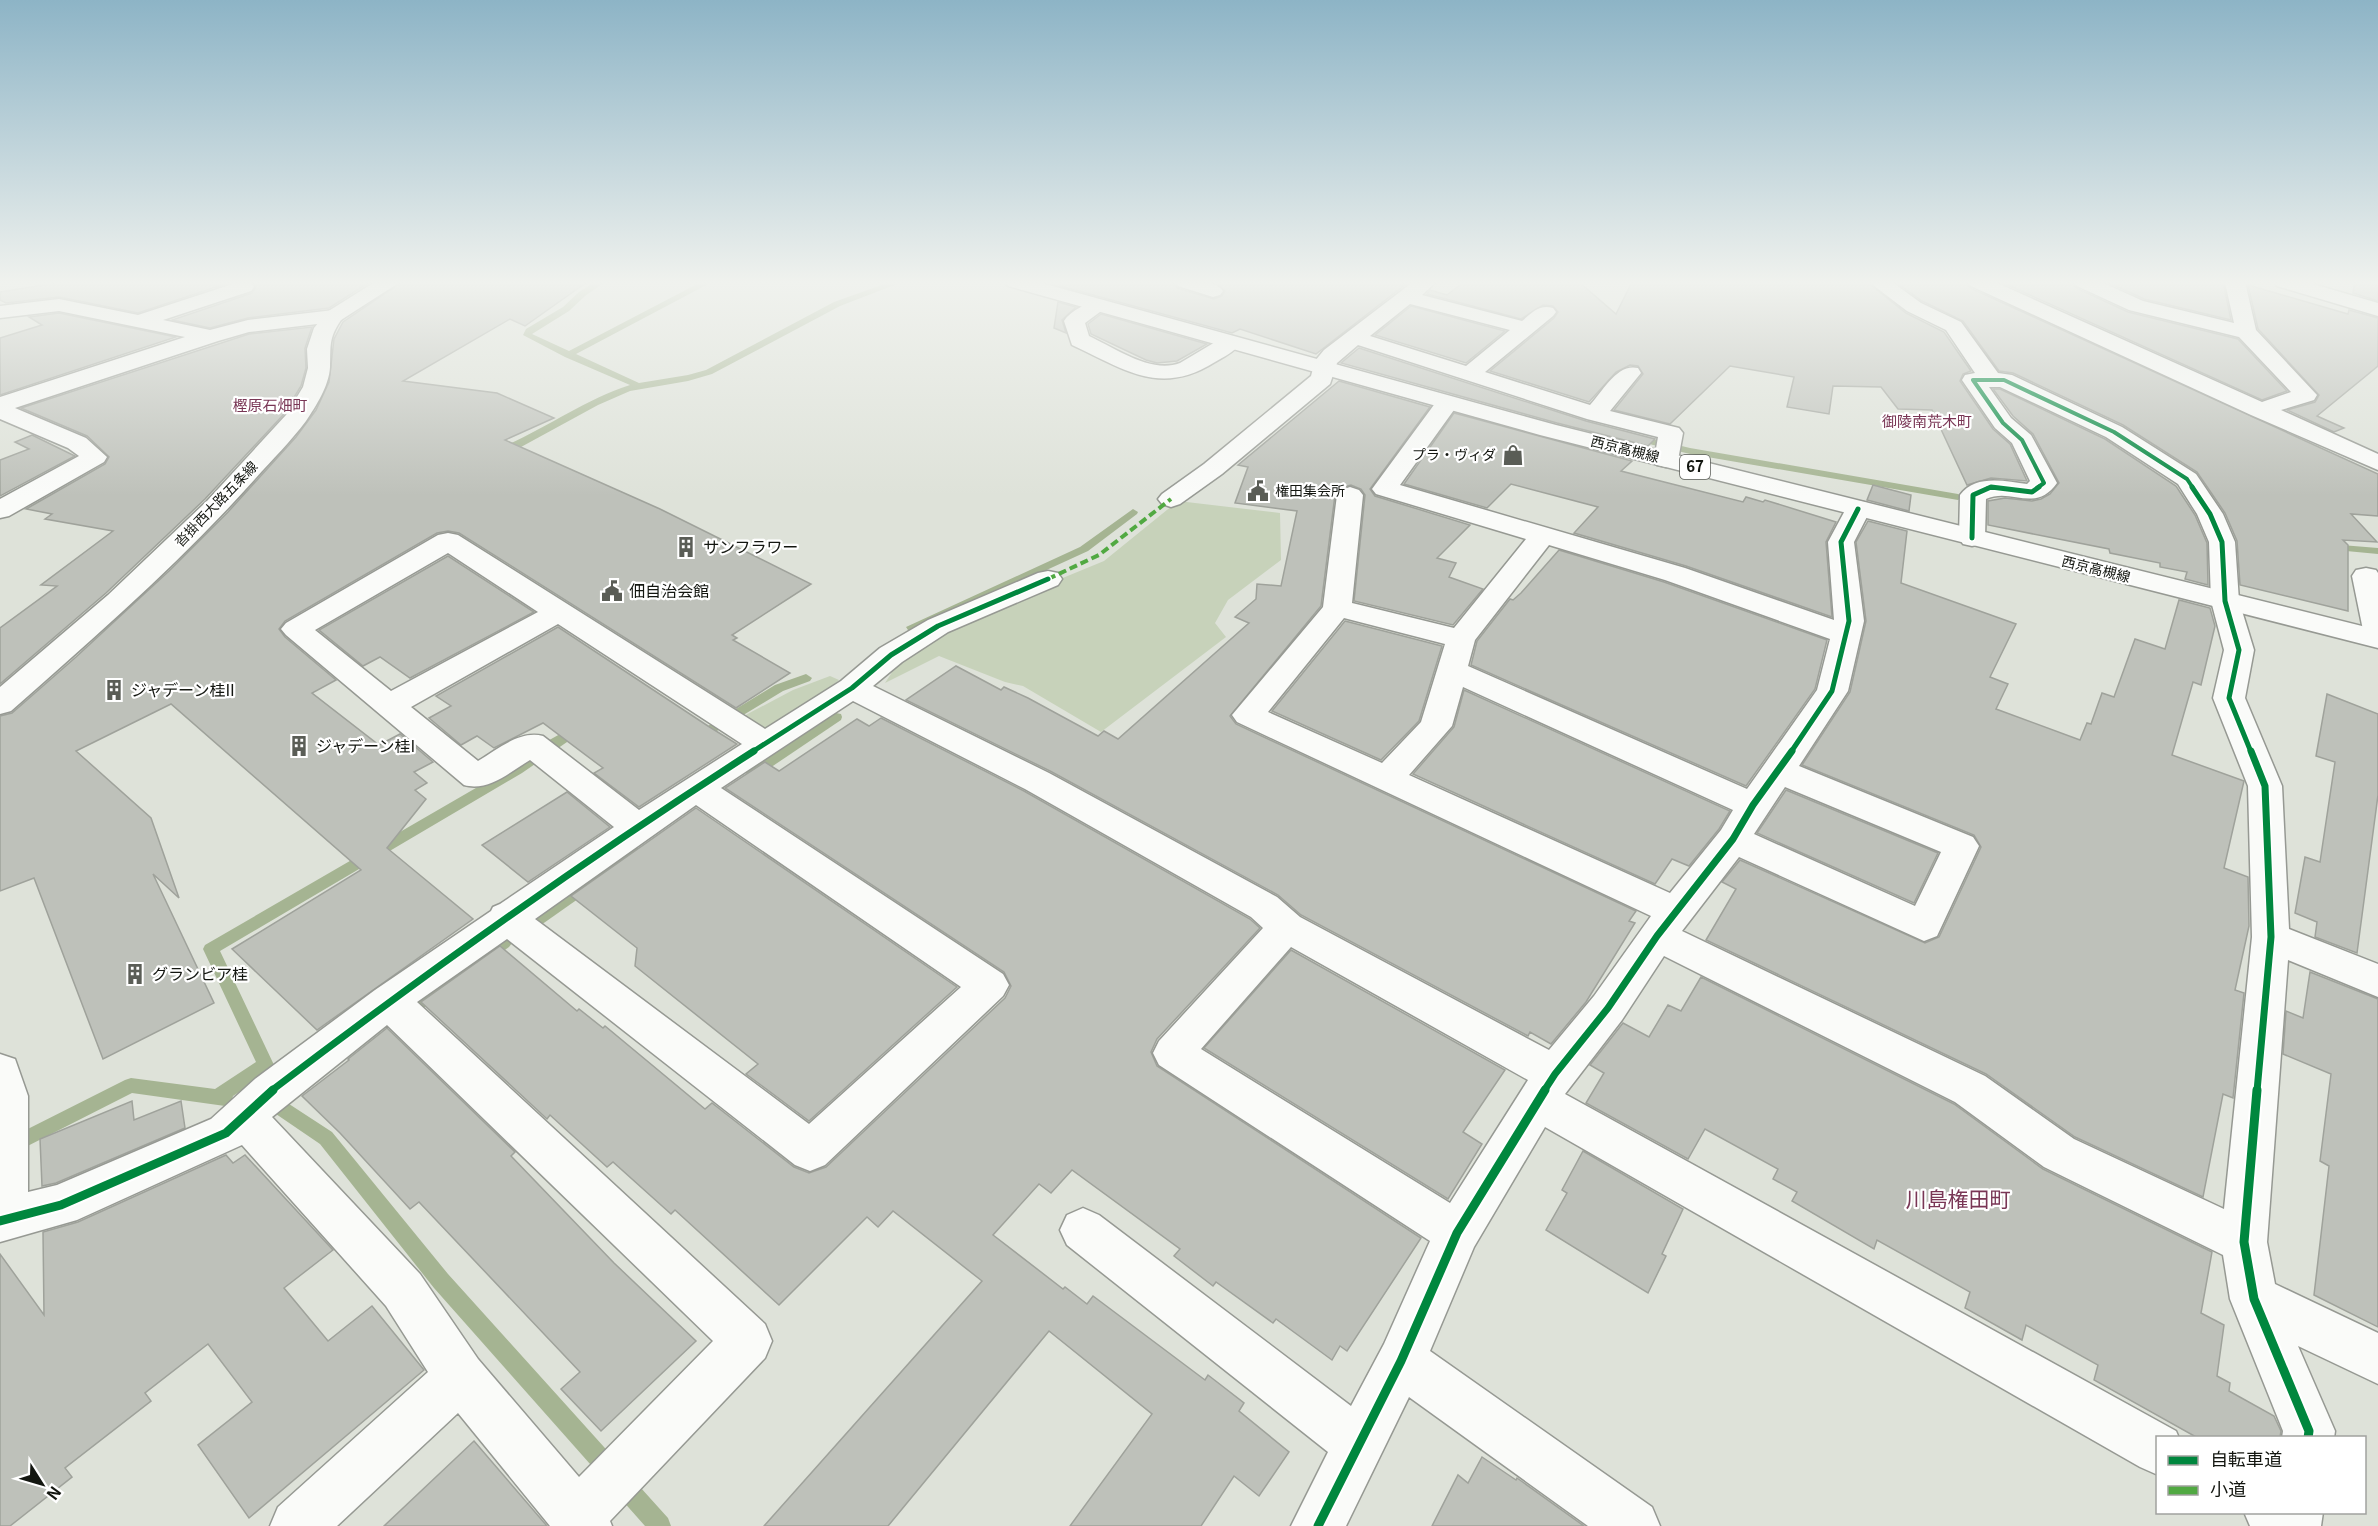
<svg xmlns="http://www.w3.org/2000/svg" width="2378" height="1526" font-family="Georgia,'Noto Sans JP',serif">
  <rect width="100%" height="100%" fill="#dee2d9"/>
  <!-- green -->
  <g fill="#c7d2ba">
    <polygon points="1178,501 1280,513 1281,560 1228,600 1215,623 1226,637 1101,732 1023,686 1005,682 939,656 885,683 902,657 951,624 1104,561"/>
    <polygon points="830,676 839,680 812,704 762,732 740,718 793,690"/>
  </g>
  <g fill="none" stroke-linecap="round" stroke-linejoin="round">
    <!-- stream -->
    <g fill="#a5b492" fill-rule="evenodd">
      <path d="M 595,282 L 605,282 L 585,296 L 569,311 L 532,334 L 569,351 L 701,282 L 712,282 L 576,354 L 639,383 L 688,375 L 706,370 L 834,302 L 890,282 L 897,284 L 840,306 L 712,374 L 688,381 L 630,391 L 598,405 L 521,447 L 505,453 L 497,453 L 497,449 C 543,431 583,400 630,385 L 565,357 L 523,335 L 526,329 L 563,307 L 579,292 Z"/>
      <polygon points="1636,435 1690,448 1958,494 1963,497 1958,500 1690,454 1633,440 1631,438"/>
      <polygon points="1133,509 1138,512 1137,514 1088,551 916,630 908,630 906,627 1080,547"/>
      <polygon points="2329,544 2378,548 2378,554 2325,549 2323,547"/>
      <polygon points="806,674 812,678 810,681 783,691 702,740 692,740 690,737 775,685"/>
      <polygon points="836,713 841,714 842,717 841,720 758,776 748,776 746,773 748,770"/>
      <polygon points="578,724 585,728 583,731 522,773 220,951 274,1065 272,1070 233,1096 231,1103 225,1106 132,1093 0,1160 0,1143 125,1080 131,1078 215,1089 256,1062 203,949 205,945 512,767 544,743"/>
      <polygon points="634,847 639,848 641,852 639,856 541,925 536,927 531,925 528,921 531,917"/>
      <polygon points="504,937 509,939 512,943 509,947 425,1007 419,1009 413,1007 411,1002 413,997"/>
      <polygon points="265,1097 286,1102 332,1132 448,1274 668,1518 671,1526 645,1526 434,1288 320,1144 276,1114 259,1110 256,1105 259,1100"/>
    </g>
  </g>
  <!-- building -->
  <g fill="#bec1ba" stroke="#9fa29b" stroke-width="1.5">
    <polygon points="62,282 231,282 138,313 59,297 6,303 0,300 0,292"/>
    <polygon points="253,282 370,282 329,308 248,318 210,328 172,320 252,293 256,287"/>
    <polygon points="402,282 587,282 525,326 510,319 403,381 497,393 554,418 505,440 660,509 811,584 732,635 737,638 733,640 790,673 736,708 459,533 448,531 437,533 285,621 279,629 285,637 336,680 312,693 379,745 400,734 433,762 414,772 427,783 415,790 426,799 387,848 473,919 317,1030 232,949 361,870 171,704 76,751 151,818 179,898 153,874 214,1003 103,1059 34,878 0,891 0,716 12,713 76,657 169,571 228,512 296,437 316,410 329,382 334,339 343,322"/>
    <polygon points="1061,282 1173,282 1177,288 1214,299 1222,296 1225,291 1215,282 1399,282 1406,284 1316,354 1240,329 1232,333 1060,286"/>
    <polygon points="1464,282 1579,282 1616,314 1632,282 1867,282 1906,313 1944,332 1971,371 1963,374 1960,381 1993,429 2010,444 2027,481 1991,478 1967,485 1932,410 1898,409 1881,387 1833,386 1829,414 1787,407 1794,377 1730,366 1670,424 1614,410 1643,374 1638,366 1630,365 1616,372 1589,402 1490,371 1554,318 1558,312 1553,306 1543,305 1521,319 1427,294 1430,290 1447,295"/>
    <polygon points="1896,282 1966,282 1970,288 2378,474 2378,516 2351,514 2377,542 2343,540 2348,545 2348,611 2240,585 2237,541 2225,513 2197,472 2123,425 2013,373 1999,371 1963,321 1922,301"/>
    <polygon points="2001,282 2072,282 2076,288 2128,312 2238,339 2287,391 2262,400"/>
    <polygon points="2107,282 2223,282 2231,320 2144,299"/>
    <polygon points="2355,282 2378,282 2378,301 2353,293"/>
    <polygon points="2248,285 2348,314 2349,310 2378,318 2378,366 2317,416 2344,428 2334,432 2287,410 2315,402 2319,395 2258,329"/>
    <polygon points="1058,302 1076,307 1062,320 1066,333 1054,328"/>
    <polygon points="1411,306 1505,331 1466,363 1375,335"/>
    <polygon points="59,313 176,337 0,395 0,338 42,325 29,317"/>
    <polygon points="1101,314 1207,344 1177,361 1157,363 1146,360 1091,334 1088,324"/>
    <polygon points="312,327 305,348 306,368 301,386 284,414 205,499 106,593 0,684 0,628 57,586 41,585 113,531 45,519 52,514 26,509 105,464 109,457 87,436 21,408 249,334"/>
    <polygon points="1359,348 1586,421 1655,439 1648,446 1557,423 1341,363"/>
    <polygon points="1339,381 1430,407 1370,489 1375,496 1470,525 1437,558 1456,563 1449,577 1483,589 1453,625 1354,601 1365,495 1361,489 1351,485 1340,488 1335,495 1321,606 1230,716 1236,724 1636,911 1629,921 1635,923 1586,1002 1551,1044 1530,1032 1528,1036 1301,915 1278,895 1050,771 906,700 956,666 1001,690 1004,687 1028,698 1098,736 1104,731 1118,739 1249,623 1235,617 1256,599 1257,584 1281,586 1297,511 1235,503 1248,467 1238,465"/>
    <polygon points="1993,389 2000,389 2105,439 2176,486 2195,515 2207,543 2208,585 2185,579 2187,572 2160,567 2160,563 2110,553 2109,549 1988,525 1988,501 2005,498 2032,501 2041,499 2050,494 2059,483 2033,434 2013,416"/>
    <polygon points="1454,413 1632,461 1621,471 1743,502 1746,497 1763,502 1765,500 1836,522 1826,542 1832,617 1686,566 1574,533 1598,507 1511,484 1487,508 1404,484"/>
    <polygon points="32,435 75,456 0,496 0,460 29,449 15,442"/>
    <polygon points="1873,485 1911,495 1909,511 1867,500"/>
    <polygon points="1868,521 1907,531 1901,583 2016,624 1990,677 2008,684 1996,709 2080,740 2087,723 2091,724 2102,693 2114,697 2135,639 2165,649 2179,600 2210,608 2215,626 2201,685 2193,682 2172,755 2244,781 2224,868 2248,877 2249,926 2235,990 2244,993 2233,1098 2223,1094 2203,1197 2075,1137 1986,1074 1706,940 1736,889 1722,882 1740,860 1925,943 1939,937 1981,847 1974,835 1802,765 1850,692 1866,621 1856,542"/>
    <polygon points="1559,550 1664,582 1827,640 1815,689 1746,786 1471,665 1477,641 1510,599 1513,600 1521,593"/>
    <polygon points="448,556 534,612 410,678 380,657 363,666 319,630"/>
    <polygon points="1345,621 1442,646 1419,721 1381,760 1272,711"/>
    <polygon points="558,627 708,726 737,744 639,807 594,773 603,768 543,723 494,748 477,736 461,745 429,718 451,706 436,696"/>
    <polygon points="1464,690 1730,811 1719,829 1689,866 1672,859 1655,884 1413,774 1454,727"/>
    <polygon points="2327,694 2378,714 2378,795 2357,953 2315,937 2317,922 2295,913 2305,857 2320,862 2335,762 2316,756"/>
    <polygon points="881,718 1024,791 1250,919 1260,928 1157,1039 1151,1052 1157,1066 1421,1238 1347,1351 1340,1346 1332,1360 1276,1319 1273,1323 1216,1282 1213,1286 1174,1256 1180,1249 1072,1170 1051,1193 1039,1184 993,1235 1063,1289 1065,1287 1087,1304 1093,1296 1205,1380 1208,1375 1244,1403 1239,1411 1289,1452 1259,1496 1234,1476 1201,1526 1070,1526 1152,1414 1049,1331 888,1526 764,1526 982,1281 893,1211 878,1227 867,1217 779,1305 675,1210 671,1214 613,1162 607,1167 550,1115 547,1119 421,1002 500,946 577,1011 579,1009 603,1028 605,1026 705,1109 712,1103 794,1167 809,1173 826,1167 1005,998 1011,986 1004,972 725,788 765,762 779,771 857,719 869,726"/>
    <polygon points="1786,790 1938,853 1914,903 1757,833"/>
    <polygon points="567,792 610,827 528,882 482,845"/>
    <polygon points="696,808 957,987 809,1121 746,1074 758,1064 635,966 637,948 571,896"/>
    <polygon points="1291,950 1505,1070 1463,1132 1482,1144 1448,1199 1204,1048"/>
    <polygon points="2310,972 2378,999 2378,1327 2314,1295 2329,1166 2320,1161 2331,1074 2283,1054 2286,1011 2303,1018"/>
    <polygon points="1701,977 1954,1104 2043,1169 2212,1252 2201,1313 2224,1325 2217,1376 2230,1383 2229,1391 2274,1416 2281,1431 2280,1437 2196,1437 2094,1380 2098,1365 2026,1325 2022,1340 1965,1308 1970,1292 1877,1240 1874,1249 1792,1201 1797,1192 1773,1179 1778,1169 1705,1129 1688,1159 1586,1103 1604,1073 1590,1065 1623,1023 1649,1037 1668,1005 1681,1011"/>
    <polygon points="387,1028 515,1152 511,1156 614,1263 696,1341 601,1431 561,1389 580,1372 419,1202 410,1209 340,1133 302,1096 349,1060 348,1059"/>
    <polygon points="132,1101 134,1120 181,1101 185,1128 56,1183 42,1186 40,1139"/>
    <polygon points="1583,1151 1683,1209 1662,1254 1666,1256 1648,1293 1546,1230 1567,1193 1562,1190"/>
    <polygon points="226,1155 233,1163 245,1155 333,1250 284,1288 328,1341 372,1306 424,1370 249,1518 198,1445 252,1402 208,1344 145,1393 151,1401 65,1468 72,1477 10,1526 0,1526 0,1254 44,1315 43,1232 78,1222"/>
    <polygon points="474,1441 547,1526 384,1526"/>
    <polygon points="1482,1457 1516,1480 1517,1478 1584,1526 1432,1526 1458,1475 1468,1483"/>
  </g>
  <g fill="none" stroke-linecap="round" stroke-linejoin="round">
    <defs>
      <g id="minor">
        <polygon points="239,282 251,283 254,287 251,291 163,320 210,330 248,320 334,310 341,312 344,316 341,320 334,322 249,332 218,341 15,408 86,438 107,457 104,462 9,516 0,518 0,499 79,456 68,448 0,419 0,397 185,337 59,311 0,318 0,306 59,299 138,315"/>
        <path d="M 1175,282 C 1189,282 1214,278 1223,291 L 1220,295 L 1213,297 L 1178,286 Z"/>
        <path d="M 1413,282 L 1436,282 L 1422,295 L 1522,321 C 1532,313 1539,304 1553,308 L 1556,312 L 1553,316 L 1485,372 L 1590,405 C 1603,391 1617,363 1638,368 L 1641,373 L 1610,411 L 1679,428 L 1683,433 L 1678,460 L 1675,465 L 1666,467 L 1657,465 L 1654,460 L 1658,437 L 1587,419 L 1358,345 L 1337,363 L 1330,384 L 1222,474 L 1180,504 L 1171,507 L 1162,504 L 1158,499 L 1162,494 L 1204,464 L 1311,376 L 1315,361 L 1324,350 ZM 1410,304 L 1510,330 L 1466,366 L 1370,336 Z"/>
        <path d="M 1869,282 L 1892,282 L 1921,303 L 1961,322 L 1998,373 L 2012,375 L 2122,427 L 2196,474 L 2223,514 L 2235,542 L 2239,601 L 2254,650 L 2245,698 L 2282,786 L 2289,929 L 2378,964 L 2378,997 L 2288,960 L 2267,1242 L 2275,1284 L 2378,1333 L 2378,1384 L 2298,1346 L 2335,1431 L 2334,1438 L 2282,1438 L 2283,1431 L 2230,1299 L 2223,1255 L 2044,1167 L 1955,1102 L 1664,956 L 1622,1020 L 1565,1094 L 2176,1431 L 2179,1438 L 2158,1438 L 2158,1475 L 2140,1467 L 1545,1127 L 1474,1247 L 1430,1351 L 1652,1507 L 1660,1526 L 1588,1526 L 1409,1397 L 1346,1526 L 1291,1526 L 1328,1452 L 1067,1245 L 1060,1230 L 1067,1215 L 1083,1208 L 1099,1215 L 1351,1406 L 1384,1344 L 1430,1241 L 1159,1065 L 1153,1053 L 1159,1041 L 1263,928 L 1251,917 L 1025,789 L 853,701 L 721,788 L 1003,974 L 1009,985 L 1003,996 L 825,1165 L 810,1171 L 795,1165 L 507,939 L 417,1002 L 765,1324 L 772,1341 L 765,1358 L 610,1521 L 612,1526 L 550,1526 L 458,1413 L 337,1526 L 270,1526 L 278,1507 L 428,1372 L 386,1306 L 242,1145 L 77,1220 L 0,1242 L 0,1054 L 15,1059 L 28,1096 L 28,1192 L 57,1185 L 211,1119 L 255,1079 L 375,990 L 491,911 L 493,907 L 500,904 L 614,827 L 530,760 C 510,772 488,792 464,785 L 286,635 L 281,629 L 286,623 L 438,535 L 448,533 L 458,535 L 765,729 L 841,681 L 880,648 L 928,620 L 1038,573 L 1048,571 L 1058,573 L 1062,579 L 1058,585 L 948,632 L 902,662 L 873,686 L 1049,773 L 1277,897 L 1300,917 L 1549,1050 L 1594,996 L 1651,916 L 1237,722 L 1232,715 L 1323,607 L 1337,495 L 1341,490 L 1350,487 L 1359,490 L 1363,495 L 1352,603 L 1454,628 L 1526,539 L 1376,494 L 1372,489 L 1439,398 L 1447,396 L 1455,398 L 1459,403 L 1400,485 L 1685,568 L 1834,620 L 1828,542 L 1849,503 L 1858,501 L 1867,503 L 1871,509 L 1854,542 L 1864,621 L 1848,691 L 1799,766 L 1973,837 L 1979,846 L 1937,936 L 1924,941 L 1739,857 L 1682,931 L 1985,1076 L 2074,1139 L 2224,1209 L 2252,937 L 2248,786 L 2213,698 L 2224,650 L 2211,601 L 2209,542 L 2197,514 L 2178,484 L 2106,437 L 2000,387 L 1989,387 L 2011,418 L 2031,435 L 2057,483 C 2035,514 2012,487 1986,499 L 1985,538 L 1981,544 L 1972,546 L 1963,544 L 1959,538 L 1960,495 C 1975,474 2005,481 2027,484 L 2030,481 L 2012,443 L 1995,428 L 1962,380 L 1965,375 L 1975,373 L 1946,330 L 1907,311 ZM 1549,545 L 1665,580 L 1830,639 L 1817,690 L 1747,789 L 1468,666 L 1475,640 ZM 448,553 L 538,612 L 391,691 L 315,630 ZM 1344,618 L 1445,644 L 1421,722 L 1382,763 L 1268,712 ZM 558,624 L 742,744 L 639,810 L 543,736 C 520,730 498,749 478,761 L 411,707 ZM 1463,687 L 1733,810 L 1721,830 L 1670,893 L 1409,775 L 1452,726 ZM 1785,787 L 1941,852 L 1915,906 L 1754,834 ZM 696,805 L 961,987 L 809,1124 L 535,919 ZM 1291,947 L 1528,1080 L 1450,1203 L 1201,1049 ZM 387,1025 L 713,1341 L 579,1477 L 478,1359 L 420,1274 L 272,1117 Z"/>
        <polygon points="1968,282 1995,282 2262,402 2291,392 2239,337 2129,310 2077,286 2074,282 2101,282 2143,301 2234,323 2225,282 2245,282 2256,330 2317,395 2314,400 2281,410 2378,454 2378,470 2251,415 1971,286"/>
        <polygon points="2274,282 2306,282 2378,303 2378,316 2277,286"/>
        <path d="M 1098,300 L 1105,302 L 1108,306 L 1085,323 L 1089,336 C 1115,348 1151,374 1180,363 L 1222,338 L 1230,337 L 1238,338 L 1241,343 C 1235,351 1224,357 1215,362 C 1160,397 1124,369 1072,345 L 1064,321 C 1070,311 1087,303 1098,300 Z"/>
        <polygon points="2366,568 2376,570 2378,573 2378,639 2368,636 2363,630 2352,576 2356,570"/>
        <polygon points="2244,1512 2323,1512 2321,1526 2250,1526"/>
      </g>
      <g id="major">
        <path d="M 375,282 L 400,282 L 341,320 C 328,339 331,347 330,367 C 329,386 316,406 306,421 C 291,441 272,460 255,479 C 180,563 95,637 11,711 L 0,714 L 0,687 L 108,595 L 207,501 L 286,415 L 303,387 L 308,368 L 307,349 L 314,328 L 327,312 Z"/>
        <polygon points="1005,282 1038,282 1556,425 2378,630 2378,648 1540,435 1008,286"/>
      </g>
    </defs>
    <!-- minor casing -->
    <use href="#minor" stroke="#969993" stroke-width="3"/>
    <!-- major casing -->
    <use href="#major" stroke="#969993" stroke-width="3"/>
    <!-- minor -->
    <use href="#minor" fill="#fafbf9" fill-rule="evenodd"/>
    <!-- major -->
    <use href="#major" fill="#fafbf9" fill-rule="evenodd"/>
    <!-- quiet -->
    <polyline stroke="#51a942" stroke-width="4" stroke-dasharray="8 4" stroke-linecap="butt" points="1048,579 1099,555 1171,499"/>
    <defs>
      <g id="cycleway-far3">
        <polyline points="1988,488 2002,488"/>
        <polyline points="2037,488 2044,483 2022,440 2003,423 1973,380 2004,380 2114,432 2187,479 2193,488"/>
      </g>
      <g id="cycleway-far2">
        <polyline points="2192,487 2210,514 2222,542 2225,601 2239,650 2229,698 2251,752"/>
        <polyline points="1972,538 1973,495 1991,487 2032,492 2039,487"/>
        <polyline points="752,752 852,688 891,655 938,626 1048,579"/>
        <polyline points="1791,752 1832,691 1849,621 1841,542 1858,509"/>
      </g>
      <g id="cycleway-far1">
        <polyline points="2251,751 2265,786 2271,937 2257,1091"/>
        <path d="M 271,1091 C 427,972 589,857 754,751"/>
        <polyline points="1544,1091 1555,1074 1608,1008 1657,936 1733,839 1753,805 1792,751"/>
      </g>
      <g id="cycleway">
        <polyline points="2257,1090 2244,1242 2254,1299 2309,1431 2308,1438"/>
        <polyline points="0,1221 61,1205 226,1133 273,1090"/>
        <polyline points="1318,1526 1401,1361 1457,1233 1545,1090"/>
      </g>
    </defs>
    <!-- cycleway-far3 casing -->
    <use href="#cycleway-far3" stroke="#fff" stroke-width="6"/>
    <!-- cycleway-far2 casing -->
    <use href="#cycleway-far2" stroke="#fff" stroke-width="8"/>
    <!-- cycleway-far1 casing -->
    <use href="#cycleway-far1" stroke="#fff" stroke-width="10"/>
    <!-- cycleway casing -->
    <use href="#cycleway" stroke="#fff" stroke-width="13"/>
    <!-- cycleway-far3 -->
    <use href="#cycleway-far3" stroke="#00873e" stroke-width="4"/>
    <!-- cycleway-far2 -->
    <use href="#cycleway-far2" stroke="#00873e" stroke-width="5"/>
    <!-- cycleway-far1 -->
    <use href="#cycleway-far1" stroke="#00873e" stroke-width="7"/>
    <!-- cycleway -->
    <use href="#cycleway" stroke="#00873e" stroke-width="9"/>
  </g>
  <!-- sky -->
  <linearGradient id="sky" x2="0" y2="1"><stop stop-color="#8db4c6"/><stop offset="0.57" stop-color="#f0f2ee"/><stop offset="1" stop-color="#f0f2ee" stop-opacity="0"/></linearGradient>
  <rect width="2378" height="496" fill="url(#sky)"/>
  <!-- icons -->
  <defs>
    <symbol id="shop-bare" viewBox="-9 -9 18 18"><path d="M-5-2.5h2.3a2.7 3.5 0 0 1 5.4 0H5L5.5 6h-11ZM-1.5-2.5h3a1.5 2.3 0 0 0-3 0Z" fill="#5a5d56" stroke="#fff" stroke-width="2.5" paint-order="stroke"/></symbol>
    <symbol id="civic-bare" viewBox="-9 -9 18 18"><path d="M-.6-6.5H3V-4.5H.6V-3L4-1V1h2V6H-6V1h2V-1L-.6-3ZM-1.2 2.5V6h2.4V2.5Z" fill="#5a5d56" stroke="#fff" stroke-width="2.5" paint-order="stroke"/></symbol>
    <symbol id="building-bare" viewBox="-9 -9 18 18"><path d="M-4-6H4V6H1V3H-1V6H-4ZM-2.5-4.3h1.7v1.8h-1.7ZM.8-4.3h1.7v1.8H.8ZM-2.5-1h1.7V.8h-1.7ZM.8-1h1.7V.8H.8Z" fill="#5a5d56" stroke="#fff" stroke-width="2.5" paint-order="stroke"/></symbol>
  </defs>
  <g fill-rule="evenodd">
    <use href="#shop-bare" x="1498" y="440" width="30" height="30"/>
    <use href="#civic-bare" x="1243" y="476" width="30" height="30"/>
    <use href="#building-bare" x="671" y="532" width="30" height="30"/>
    <use href="#civic-bare" x="597" y="576" width="30" height="30"/>
    <use href="#building-bare" x="99" y="675" width="30" height="30"/>
    <use href="#building-bare" x="284" y="731" width="30" height="30"/>
    <use href="#building-bare" x="120" y="959" width="30" height="30"/>
  </g>
  <g text-anchor="middle" stroke-width="4.5" stroke-linejoin="round" paint-order="stroke">
    <!-- far-street labels -->
    <g font-size="14" fill="#131610" stroke="#fff">
      <text transform="translate(1625 449) rotate(14)" y="5">西京高槻線</text>
      <text transform="translate(216 504) rotate(-46)" y="5">沓掛西大路五条線</text>
      <text transform="translate(2096 569) rotate(14)" y="5">西京高槻線</text>
    </g>
    <!-- far-poi labels -->
    <g font-size="14" fill="#131610" stroke="#fff" text-anchor="end">
      <text x="1496" y="460">プラ・ヴィダ</text>
      <text x="1275" y="496" text-anchor="start">権田集会所</text>
    </g>
    <!-- far-neighbourhood labels -->
    <g font-size="15" fill="#793655" stroke="#fff">
      <text x="270" y="411">樫原石畑町</text>
      <text x="1927" y="427">御陵南荒木町</text>
    </g>
    <!-- shield labels -->
    <rect fill="#fff" stroke="#5a5c58" stroke-width="1.5" x="1680" y="455" width="30" height="24" rx="4.5"/>
    <g font-size="15" font-weight="bold" fill="#131610">
      <text x="1695" y="472">67</text>
    </g>
    <!-- poi labels -->
    <g font-size="16" fill="#131610" stroke="#fff" text-anchor="start">
      <text x="703" y="553">サンフラワー</text>
      <text x="629" y="597">佃自治会館</text>
      <text x="131" y="696">ジャデーン桂II</text>
      <text x="316" y="752">ジャデーン桂I</text>
      <text x="152" y="980">グランビア桂</text>
    </g>
    <!-- near-neighbourhood labels -->
    <g font-size="21" fill="#793655" stroke="#fff">
      <text x="1958" y="1207">川島権田町</text>
    </g>
  </g>
  <!-- legend -->
  <rect x="2156" y="1436" width="210" height="78" fill="#ffffff" stroke="#a1a29f" stroke-width="1.5"/>
  <rect x="2168" y="1456" width="30" height="9" fill="#00873e" stroke="#a1a29f" stroke-width="1.5"/>
  <text x="2210" y="1466" font-size="18" fill="#131610">自転車道</text>
  <rect x="2168" y="1486" width="30" height="9" fill="#51a942" stroke="#a1a29f" stroke-width="1.5"/>
  <text x="2210" y="1496" font-size="18" fill="#131610">小道</text>
  <!-- north arrow -->
  <g transform="translate(42 1484) rotate(127)" stroke="#ffffff" stroke-width="4.5" paint-order="stroke">
  <path d="M0-4.5L10 22L0 15L-10 22Z" fill="#131610"/>
  <text y="-9" font-size="16" font-weight="bold" text-anchor="middle" fill="#131610">N</text>
  </g>
</svg>
